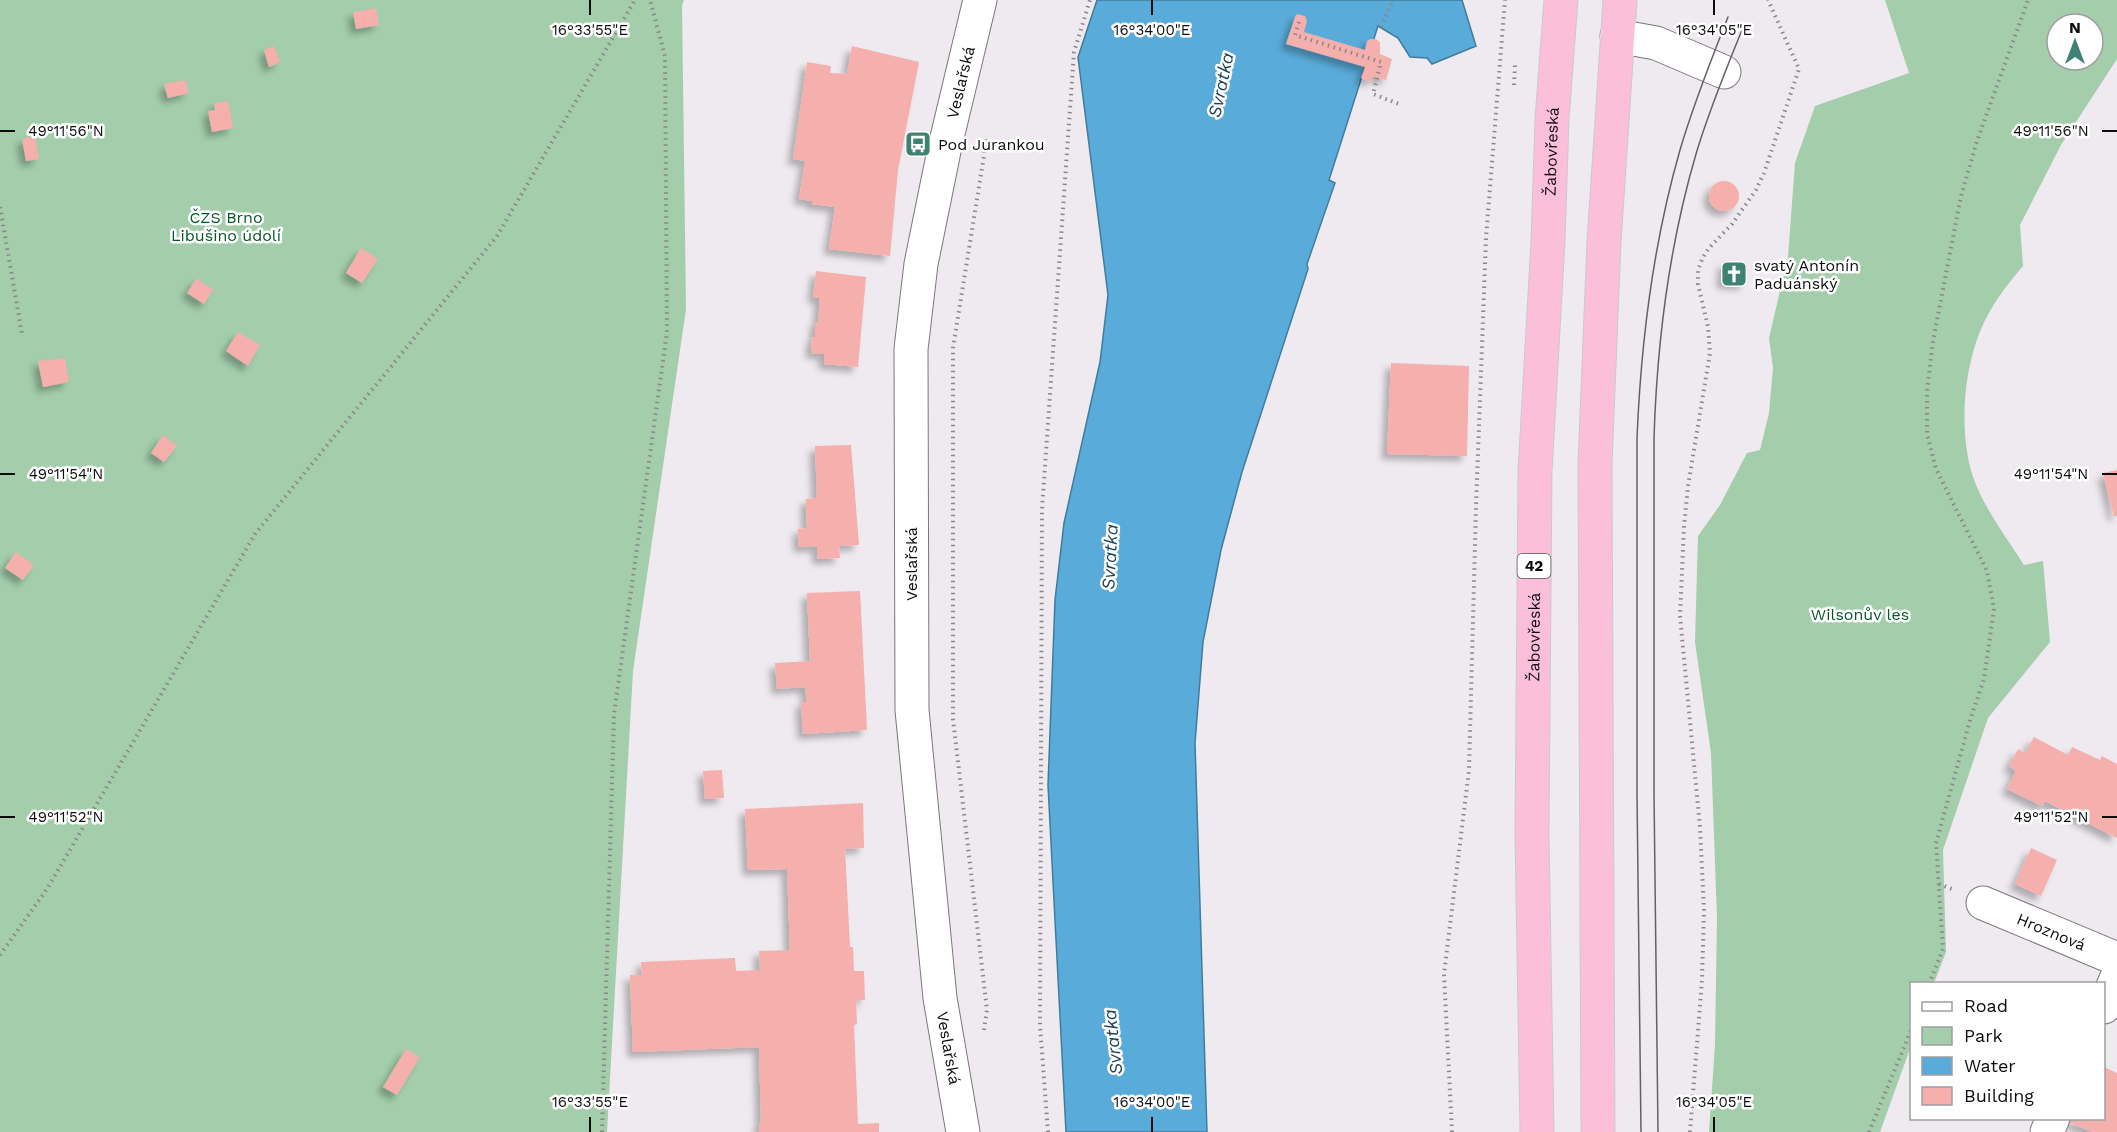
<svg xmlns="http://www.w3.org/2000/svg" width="2117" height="1132" font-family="'Work Sans',sans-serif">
  <defs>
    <filter id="shadow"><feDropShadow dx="-5.5" dy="5.5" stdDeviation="3" flood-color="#0004"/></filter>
  </defs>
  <rect width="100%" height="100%" fill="#efeaef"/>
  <!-- green -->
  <g fill="#a3cdab" fill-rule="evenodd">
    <polygon points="0,0 684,0 682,5 686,309 633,671 607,1132 0,1132"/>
    <path d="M 1885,0 L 2117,0 L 2117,59 L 2061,145 L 2020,225 L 2023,266 C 2011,280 1999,295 1990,311 C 1964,355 1957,428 1973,477 C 1984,508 2006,537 2024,565 L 2043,561 L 2050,642 L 1988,718 L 1943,850 L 1946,952 L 1934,983 L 1912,984 L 1911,1046 L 1880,1132 L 1709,1132 L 1715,1045 L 1717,918 L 1711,753 L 1695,642 L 1698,536 L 1720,505 L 1747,453 L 1760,450 L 1769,413 L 1773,368 L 1769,338 L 1788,257 L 1795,163 L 1815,106 L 1909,73 ZM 2057,24 L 2093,24 L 2093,60 L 2057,60 Z"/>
  </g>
  <!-- water -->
  <polygon fill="#59abd9" stroke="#427c9c" stroke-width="1.5" points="1097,0 1462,0 1476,46 1432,64 1427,58 1410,57 1398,38 1378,26 1329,180 1335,183 1307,264 1308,269 1242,472 1221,550 1203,642 1195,743 1207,1132 1066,1132 1048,785 1055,600 1064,523 1100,362 1108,295 1078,57"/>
  <!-- building -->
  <g fill="#f5afac" filter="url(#shadow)">
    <polygon points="376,8 379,25 356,29 353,12"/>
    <polygon points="1297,14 1305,16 1307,21 1304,32 1365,50 1367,41 1370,39 1376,39 1380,42 1380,54 1392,59 1386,80 1372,76 1371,82 1361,78 1365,67 1286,44 1295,17"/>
    <polygon points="274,46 280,62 269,67 264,50"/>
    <polygon points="852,46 919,62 898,170 890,256 829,249 835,207 812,204 812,201 799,199 805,161 793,159 807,62 831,66 830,73 847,74"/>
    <polygon points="185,80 189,93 168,98 164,84"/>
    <polygon points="228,101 233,128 212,132 208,111 215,110 214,103"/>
    <polygon points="35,136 39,159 26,161 22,139"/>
    <circle cx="1724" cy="196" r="15"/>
    <polygon points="361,248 378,259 362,283 346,273"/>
    <polygon points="1726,261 1727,264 1743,265 1745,262 1747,266 1745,266 1745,285 1722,283 1723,262"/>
    <polygon points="816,271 866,277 858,367 824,364 824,354 811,353 812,337 815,337 815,322 818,322 820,298 813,298"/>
    <polygon points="197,278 213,290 204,304 187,293"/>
    <polygon points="238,332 260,345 248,366 226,351"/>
    <polygon points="65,358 69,382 43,387 38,361"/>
    <polygon points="1391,363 1469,366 1467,456 1387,454"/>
    <polygon points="163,435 177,446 164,462 151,453"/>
    <polygon points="851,445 859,545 839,546 840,558 818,559 817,546 799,547 798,529 807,528 806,499 817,498 815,446"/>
    <polygon points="2117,470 2117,516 2114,517 2103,473"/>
    <polygon points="16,552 34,565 23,580 5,568"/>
    <polygon points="860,591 867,730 803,734 801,702 807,702 805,687 777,689 775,663 810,661 807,593"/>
    <polygon points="2034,737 2068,755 2072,747 2100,760 2102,756 2117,764 2117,838 2045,801 2042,806 2007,789 2016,771 2009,766 2018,749 2025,753"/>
    <polygon points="722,770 724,798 705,799 703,771"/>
    <polygon points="863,803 864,848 845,849 850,947 853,947 854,971 864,971 865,1000 856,1000 857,1024 854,1025 858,1124 879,1123 879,1132 759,1132 759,1123 761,1123 759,1047 633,1052 630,975 642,975 641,962 735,958 736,971 760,970 759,951 790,950 787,869 748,870 745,809"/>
    <polygon points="2031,848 2057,860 2041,896 2015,884"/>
    <polygon points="406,1049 420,1057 397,1095 383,1087"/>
    <polygon points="2104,1067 2117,1073 2117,1132 2092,1132 2069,1122 2070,1118 2104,1118"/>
  </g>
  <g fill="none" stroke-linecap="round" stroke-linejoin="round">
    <defs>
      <g id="minor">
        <polyline points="1617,36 1656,43 1724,72"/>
        <path id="s1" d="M 1983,903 L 2117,959"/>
        <polyline points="2104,1007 2117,977"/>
        <path id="s2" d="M 963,1132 L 940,998 L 912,710 L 911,349 L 921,264 L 945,146 L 980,0"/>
        <polyline points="2047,1132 2053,1118"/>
      </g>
      <g id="highway">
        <path id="s3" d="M 1537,1132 L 1532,833 L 1535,472 L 1548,241 L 1552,119 L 1561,0"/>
        <polyline points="1598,1132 1595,463 1604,242 1620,0"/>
      </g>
    </defs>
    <!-- minor casing -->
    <use href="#minor" stroke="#7b777b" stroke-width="35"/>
    <!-- highway casing -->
    <use href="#highway" stroke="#cacaca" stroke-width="35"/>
    <!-- path -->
    <g stroke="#8a878a" stroke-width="4" stroke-dasharray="1.5 4.5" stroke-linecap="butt">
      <polyline points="1299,22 1295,35 1381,62 1373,94 1399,104"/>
      <polyline points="1381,27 1393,0"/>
      <polyline points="1514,85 1515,65 1518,65"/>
      <polyline points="0,207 22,334"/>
      <polyline points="1939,884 1952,889"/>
      <polyline points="0,955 47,889 255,534 497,236 635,0"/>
      <polyline points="1929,984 1943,949 1936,843 1971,717 1984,679 1994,609 1987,571 1936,469 1927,434 1927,391 1933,341 1961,196 1977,141 2028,0"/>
      <polyline points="984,1030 987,1010 953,719 953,348 987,137"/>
      <polyline points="602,1132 614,714 667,332 665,56 650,0"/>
      <polyline points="1048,1132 1040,1025 1042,509 1074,52 1090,0"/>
      <polyline points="1452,1132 1444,974 1469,770 1476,507 1486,238 1505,0"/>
      <polyline points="1690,1132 1702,980 1704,911 1700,827 1680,616 1684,527 1688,486 1710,353 1708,327 1698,284 1698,270 1703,257 1709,248 1732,224 1756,190 1764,173 1799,69 1768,0"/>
      <polyline points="1869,1132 1912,1028"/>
    </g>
    <!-- minor -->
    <use href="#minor" stroke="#fff" stroke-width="33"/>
    <!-- highway -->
    <use href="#highway" stroke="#fbbfda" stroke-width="33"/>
    <!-- tram -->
    <g stroke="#646164" stroke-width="1.5">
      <path d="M 1641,1132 L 1637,794 L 1637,438 C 1641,341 1653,244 1680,150 C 1693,105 1711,60 1728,17"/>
      <path d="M 1658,1132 L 1654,793 L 1654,438 C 1657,342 1669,246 1696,154 C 1709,110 1727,67 1744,25"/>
    </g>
  </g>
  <!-- ticks -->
  <path fill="none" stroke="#0e0d0e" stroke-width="2" d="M 590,0 L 590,15M 1152,0 L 1152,15M 1714,0 L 1714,15M 0,131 L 15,131M 2102,131 L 2117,131M 0,474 L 15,474M 2102,474 L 2117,474M 0,817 L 15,817M 2102,817 L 2117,817M 590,1117 L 590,1132M 1152,1117 L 1152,1132M 1714,1117 L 1714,1132"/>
  <!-- icons -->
  <defs>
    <symbol id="bus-square" viewBox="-11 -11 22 22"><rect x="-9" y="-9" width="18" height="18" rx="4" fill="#3f8273" stroke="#fff"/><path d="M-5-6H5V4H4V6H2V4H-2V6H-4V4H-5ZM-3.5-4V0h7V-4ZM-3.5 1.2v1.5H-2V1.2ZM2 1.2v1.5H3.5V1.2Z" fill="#fff"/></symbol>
    <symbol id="church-square" viewBox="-11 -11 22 22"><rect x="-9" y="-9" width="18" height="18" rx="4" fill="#3f8273" stroke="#fff"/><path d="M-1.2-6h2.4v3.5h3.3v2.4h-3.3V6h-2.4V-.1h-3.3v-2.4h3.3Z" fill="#fff"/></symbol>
  </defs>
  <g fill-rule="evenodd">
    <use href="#bus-square" x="903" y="129" width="30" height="30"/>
    <use href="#church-square" x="1719" y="259" width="30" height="30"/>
  </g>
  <g text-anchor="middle" stroke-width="5" stroke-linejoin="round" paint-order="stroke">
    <!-- shield labels -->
    <rect fill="#fff" stroke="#565656" stroke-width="1.5" x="1517.5" y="554" width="33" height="24" rx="4.5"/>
    <g font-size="15" font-weight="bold" fill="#0e0d0e">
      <text x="1534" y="571">42</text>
    </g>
    <!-- street labels -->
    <g font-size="16" fill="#0e0d0e" stroke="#fff">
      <text dy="6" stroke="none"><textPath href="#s2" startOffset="1058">Veslařská</textPath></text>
      <text dy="6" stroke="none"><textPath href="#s3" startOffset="981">Žabovřeská</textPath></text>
      <text transform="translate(911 564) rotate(-90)" y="6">Veslařská</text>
      <text dy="6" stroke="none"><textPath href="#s3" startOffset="495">Žabovřeská</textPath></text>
      <text dy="6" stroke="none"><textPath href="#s1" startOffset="74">Hroznová</textPath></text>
      <text transform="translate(949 1048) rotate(80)" y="6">Veslařská</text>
    </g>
    <!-- poi labels -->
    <g font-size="16" fill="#0e0d0e" stroke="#fff" text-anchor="start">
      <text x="938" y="150">Pod Jurankou</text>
      <text x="1754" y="271">svatý Antonín<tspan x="1754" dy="18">Paduánský</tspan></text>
    </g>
    <!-- park labels -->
    <g font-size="16" fill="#045727" stroke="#fff">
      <text x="226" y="223">ČZS Brno<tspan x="226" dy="18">Libušino údolí</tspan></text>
      <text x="1860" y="620">Wilsonův les</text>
    </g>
    <!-- water labels -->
    <g font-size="18" font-style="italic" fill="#1b3f53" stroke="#fff">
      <text transform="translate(1221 85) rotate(-78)" y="6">Svratka</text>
      <text transform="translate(1110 557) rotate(-87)" y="6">Svratka</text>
      <text transform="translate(1113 1042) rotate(-96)" y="6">Svratka</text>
    </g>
  </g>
  <g font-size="15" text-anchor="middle" fill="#0e0d0e" stroke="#fff" stroke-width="5" stroke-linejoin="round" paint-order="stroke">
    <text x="590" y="35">16°33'55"E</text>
    <text x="1152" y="35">16°34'00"E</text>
    <text x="1714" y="35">16°34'05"E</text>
    <text x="66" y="136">49°11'56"N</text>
    <text x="2051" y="136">49°11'56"N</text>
    <text x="66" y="479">49°11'54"N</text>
    <text x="2051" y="479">49°11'54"N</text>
    <text x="66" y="822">49°11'52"N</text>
    <text x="2051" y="822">49°11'52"N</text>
    <text x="590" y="1107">16°33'55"E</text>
    <text x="1152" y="1107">16°34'00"E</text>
    <text x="1714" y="1107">16°34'05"E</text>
  </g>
  <!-- legend -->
  <rect x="1910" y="982" width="195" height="138" fill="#ffffff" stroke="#9f9e9f" stroke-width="1.5"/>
  <rect x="1922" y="1002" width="30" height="9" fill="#ffffff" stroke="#9f9e9f" stroke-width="1.5"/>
  <text x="1964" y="1012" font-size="18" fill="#0e0d0e">Road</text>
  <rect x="1922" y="1027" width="30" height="18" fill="#a3cdab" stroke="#9f9e9f" stroke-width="1.5"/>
  <text x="1964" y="1042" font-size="18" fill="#0e0d0e">Park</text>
  <rect x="1922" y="1057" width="30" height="18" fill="#59abd9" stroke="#9f9e9f" stroke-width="1.5"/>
  <text x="1964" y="1072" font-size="18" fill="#0e0d0e">Water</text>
  <rect x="1922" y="1087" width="30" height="18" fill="#f5afac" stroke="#9f9e9f" stroke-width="1.5"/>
  <text x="1964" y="1102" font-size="18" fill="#0e0d0e">Building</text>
  <!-- north arrow -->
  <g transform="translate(2075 42)"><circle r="28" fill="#ffffff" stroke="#9f9e9f" stroke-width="1.5"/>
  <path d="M0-4.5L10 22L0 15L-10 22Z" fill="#3f8273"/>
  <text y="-9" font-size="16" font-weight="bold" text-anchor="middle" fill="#0e0d0e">N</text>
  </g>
</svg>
